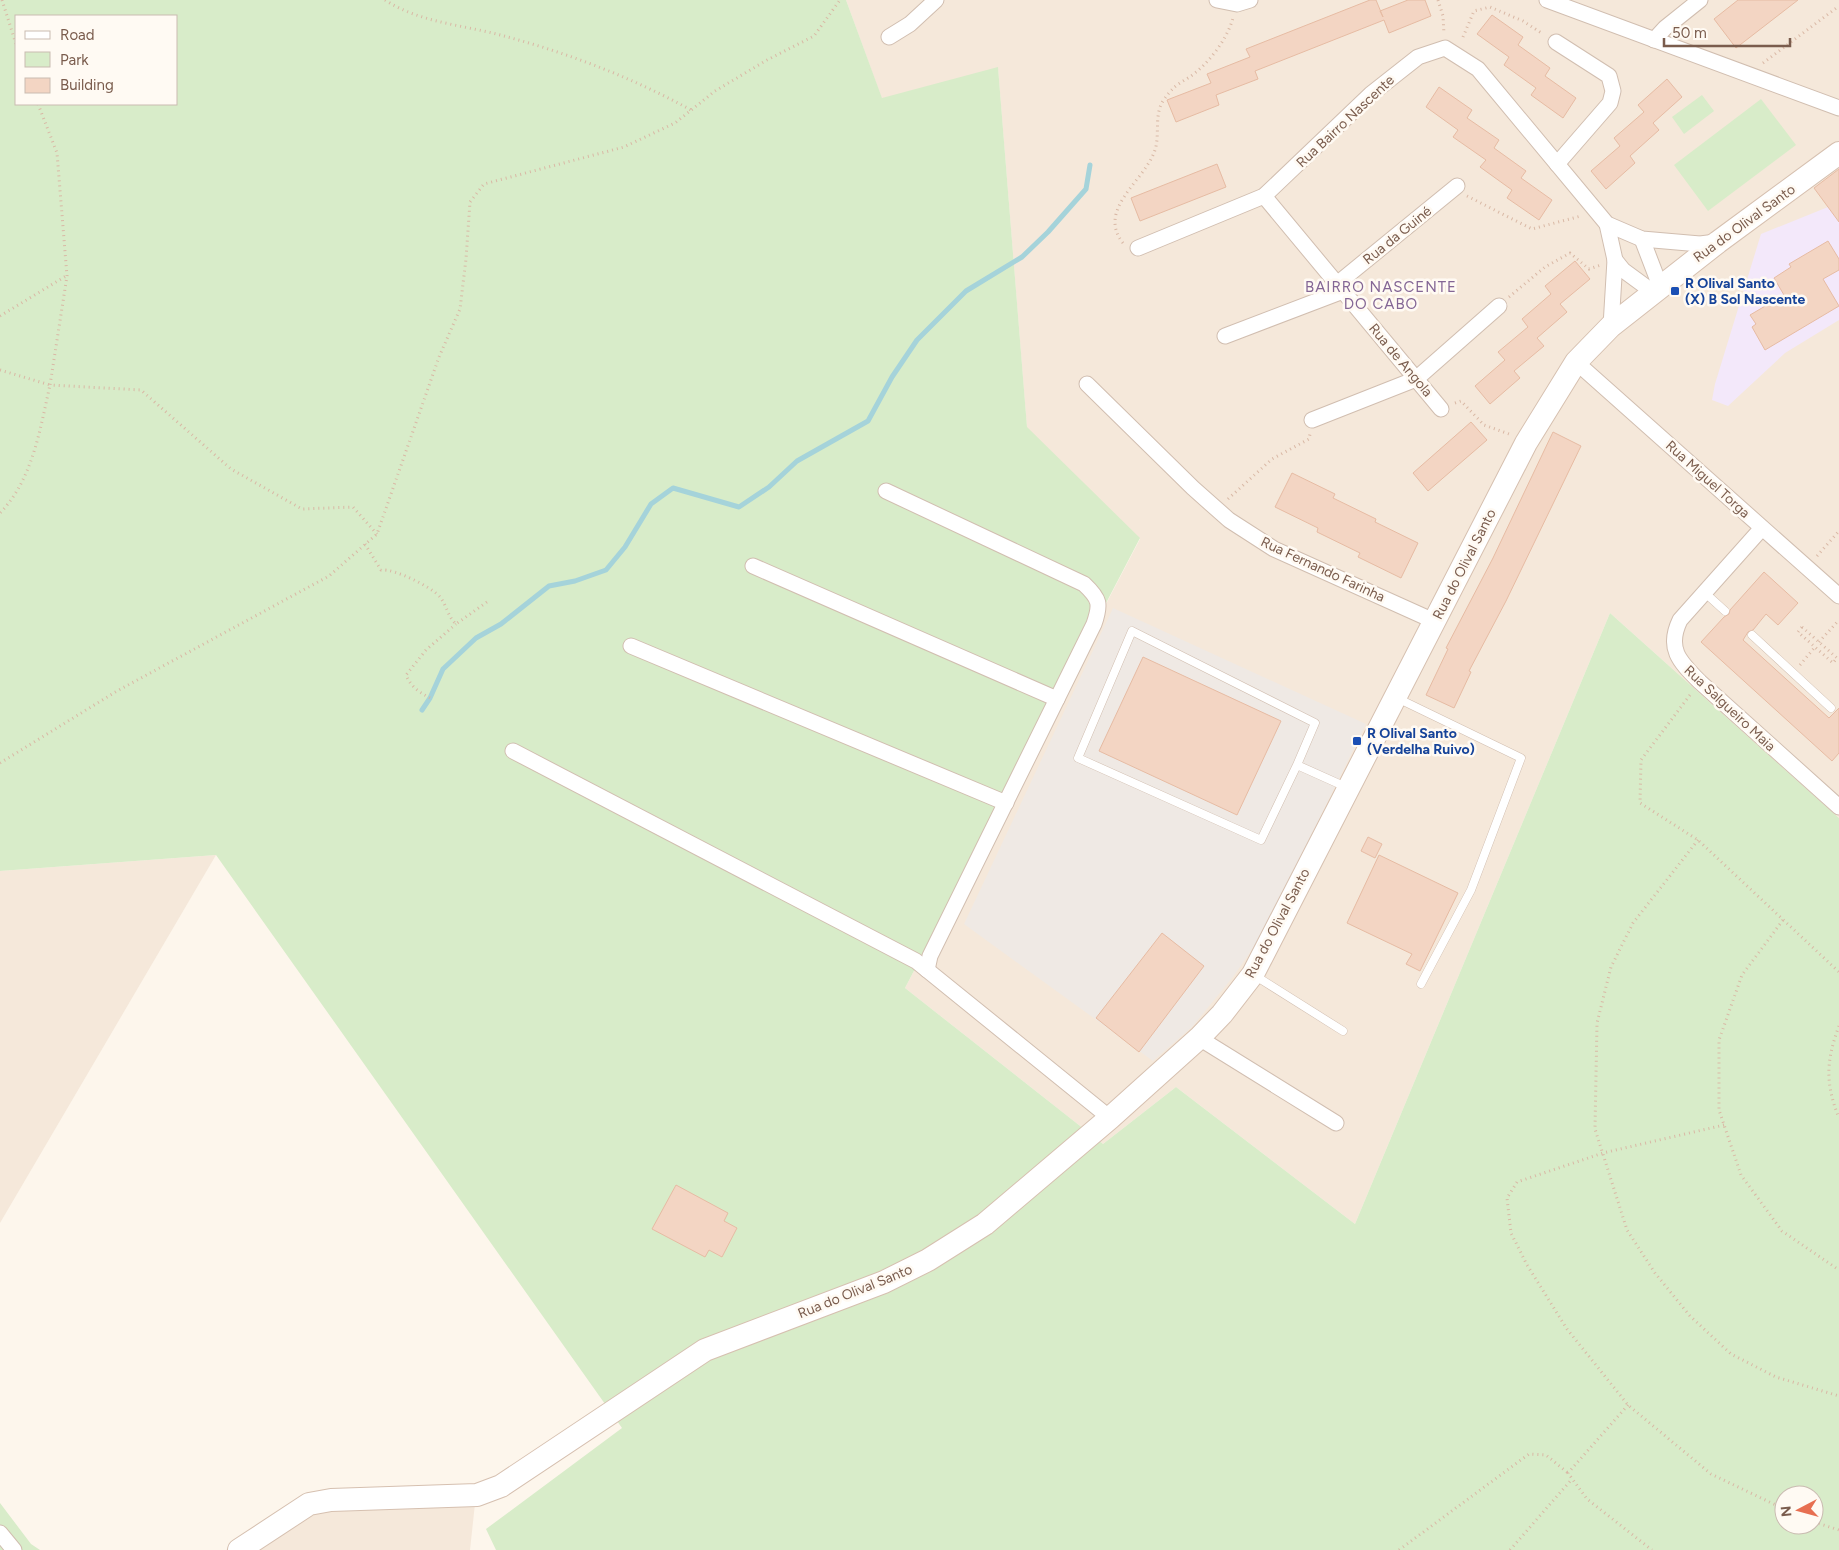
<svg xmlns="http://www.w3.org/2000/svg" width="1839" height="1550" font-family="Figtree,sans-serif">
  <rect width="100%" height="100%" fill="#fdf6ec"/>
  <!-- residential -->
  <g fill="#f5e8da">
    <polygon points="846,0 1839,0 1839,818 1610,613 1355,1224 1176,1087 1103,1144 905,988 1140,539 1027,428 998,68 882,99"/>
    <polygon points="216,855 0,1223 0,871"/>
    <polygon points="477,1485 470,1550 226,1550 290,1504"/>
  </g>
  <!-- industrial -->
  <polygon fill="#efe9e4" points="1113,608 1366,724 1262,935 1233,977 1192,1027 1153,1061 964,924"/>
  <!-- education -->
  <polygon fill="#f3e8fa" points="1828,207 1839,220 1839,320 1785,353 1728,406 1712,400 1715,384 1761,234"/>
  <!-- green -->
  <g fill="#d8ecc9" fill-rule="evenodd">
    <path d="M 0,0 L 846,0 L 882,98 L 998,67 L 1027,427 L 1140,538 L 905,988 L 1103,1144 L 1176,1087 L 1355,1224 L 1610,613 L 1839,818 L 1839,1550 L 496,1550 L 486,1529 L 622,1428 L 216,855 L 0,871 ZM 16,16 L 176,16 L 176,104 L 16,104 ZM 1784,1495 L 1814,1495 L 1814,1525 L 1784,1525 Z"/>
    <polygon points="1702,95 1714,111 1684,134 1672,117"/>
    <polygon points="1761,99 1796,145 1708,211 1674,165"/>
    <polygon points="0,1503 31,1544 40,1550 0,1550"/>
  </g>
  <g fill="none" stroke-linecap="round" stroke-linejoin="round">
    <!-- stream -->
    <polyline stroke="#a5d3da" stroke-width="5" points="422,710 430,698 443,669 476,638 501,624 549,586 575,581 606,570 625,547 651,504 673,488 739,507 769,487 797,461 868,421 892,377 917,340 966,291 1022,257 1048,232 1086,189 1090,165"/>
  </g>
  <!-- building -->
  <g fill="#f3d5c3" stroke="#e6bba3">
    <polygon points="1370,0 1376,0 1383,17 1380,11 1408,0 1425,0 1431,16 1389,33 1384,20 1255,71 1258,79 1216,95 1219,105 1176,122 1167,100 1211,83 1207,74 1250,57 1246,49"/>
    <polygon points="1738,0 1798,0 1736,48 1714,19"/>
    <polygon points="1492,15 1523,37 1518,45 1550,68 1545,76 1576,98 1563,118 1531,95 1536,88 1504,65 1509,57 1477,34"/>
    <polygon points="1667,79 1682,97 1653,123 1659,130 1630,156 1635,163 1606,189 1591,171 1620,146 1614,138 1644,112 1638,105"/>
    <polygon points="1439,87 1472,110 1467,118 1499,140 1494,148 1526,171 1521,178 1552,200 1539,220 1507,198 1512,190 1480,167 1486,160 1453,137 1458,130 1426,107"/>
    <polygon points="1217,164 1226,187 1140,221 1131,198"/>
    <polygon points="1839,169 1839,222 1814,188"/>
    <polygon points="1828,241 1839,259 1839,270 1823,279 1839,306 1765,350 1752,327 1756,324 1750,315 1784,295 1774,278 1791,267 1789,264"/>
    <polygon points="1575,261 1590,279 1560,304 1567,312 1537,338 1544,346 1514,371 1520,378 1490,404 1475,386 1505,360 1498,352 1528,327 1522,319 1551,294 1545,286"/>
    <polygon points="1471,422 1487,440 1428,491 1413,473"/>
    <polygon points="1553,432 1581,446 1506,601 1469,671 1471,672 1454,708 1426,695 1448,649 1446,648 1493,558"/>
    <polygon points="1292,473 1335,494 1333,498 1376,519 1375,522 1418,543 1401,578 1358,557 1360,553 1317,532 1318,528 1275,507"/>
    <polygon points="1764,572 1798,603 1778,625 1766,614 1753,630 1748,632 1743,640 1829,718 1839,708 1839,753 1832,761 1701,642 1724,617 1729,614 1730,610"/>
    <polygon points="1143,657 1281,721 1237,815 1099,751"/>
    <polygon points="1368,837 1382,844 1375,858 1361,851"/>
    <polygon points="1379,855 1458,893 1420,971 1406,964 1412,954 1347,923"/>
    <polygon points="1162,933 1204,966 1139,1052 1096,1018"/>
    <polygon points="676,1185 728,1213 724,1221 737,1228 722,1257 709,1250 705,1257 652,1229"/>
  </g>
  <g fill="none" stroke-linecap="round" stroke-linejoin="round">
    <defs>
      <g id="lane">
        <polyline points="1704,592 1725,611"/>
        <polyline points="1752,635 1831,708"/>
        <polyline points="1397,698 1521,758 1471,890 1421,984"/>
        <polyline points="1297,765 1261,840 1078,758 1132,631 1315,723 1297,765 1346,787"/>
        <polyline points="1254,975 1343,1031"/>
      </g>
      <g id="street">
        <polyline points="1217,0 1237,4 1250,0"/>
        <polyline points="1547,0 1839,108"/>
        <polyline points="889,37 910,24 936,0"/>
        <polyline points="1654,40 1665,28 1700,0"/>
        <polyline points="1556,42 1609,76 1613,91 1610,103 1557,164"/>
        <polyline points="1264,196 1441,409"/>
        <polyline points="1607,224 1615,260 1623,270 1653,292"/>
        <polyline points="1642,239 1660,286"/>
        <polyline points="1138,248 1264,196 1371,94 1418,57 1445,48 1478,69 1607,224 1642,239 1700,244 1716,242"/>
        <polyline points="1337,284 1457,186"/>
        <polyline points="1611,326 1615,260"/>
        <polyline points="1225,336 1343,291"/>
        <polyline points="1576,362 1839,596"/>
        <polyline points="1087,384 1193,488 1229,520 1274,549 1434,621"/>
        <polyline points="1312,420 1416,379 1499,306"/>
        <path d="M 886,491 L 1084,584 C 1100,599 1101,604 1094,624 L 930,956 L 927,970"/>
        <path d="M 1762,528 L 1680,620 C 1666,649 1680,662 1700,682 L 1839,807"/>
        <polyline points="753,566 1057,699"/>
        <polyline points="631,646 1006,803"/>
        <polyline points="513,751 916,961 1110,1118"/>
        <polyline points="1199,1038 1336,1123"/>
        <polyline points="0,1533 14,1550"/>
      </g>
      <polyline id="secondary" points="239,1550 309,1504 331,1500 477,1495 501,1486 705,1350 884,1282 928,1260 985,1224 1110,1118 1199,1038 1222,1014 1253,974 1526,443 1576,362 1611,326 1718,242 1839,153"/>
    </defs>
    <!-- lane casing -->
    <use href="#lane" stroke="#d1beb0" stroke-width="9"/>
    <!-- street casing -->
    <use href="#street" stroke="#d1beb0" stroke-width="17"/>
    <!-- secondary casing -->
    <use href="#secondary" stroke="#d6c0b0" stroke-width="24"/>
    <!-- path -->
    <g stroke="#d9b8a5" stroke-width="3" stroke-dasharray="1 4" stroke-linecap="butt">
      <polyline points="2,0 16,44"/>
      <path d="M 385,0 C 420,23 465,25 504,36 C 568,53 633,78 691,110"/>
      <polyline points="1438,0 1443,16 1444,34"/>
      <polyline points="1463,37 1474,11 1490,7 1523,21 1543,34"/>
      <polyline points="1763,63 1839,6"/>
      <polyline points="38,104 57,153 67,276 50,385 141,390 231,469 302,509 353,507 377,534"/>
      <polyline points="1467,196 1532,229 1581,216"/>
      <path d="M 1123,243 C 1096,209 1145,181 1155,150 C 1160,135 1154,115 1163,101 C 1172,88 1175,86 1188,78 C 1207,66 1227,40 1233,18"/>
      <polyline points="1509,297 1545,267 1570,253 1589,269 1601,265"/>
      <polyline points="0,316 66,276"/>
      <path d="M 0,370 L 50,385 C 40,429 33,479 0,513"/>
      <polyline points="1455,403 1461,401 1484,425 1509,434"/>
      <polyline points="1228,499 1272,459 1309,439 1310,434"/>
      <path d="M 365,544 L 381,570 C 393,568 432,587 440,597 C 447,606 448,617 456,624 L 487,602"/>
      <polyline points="1817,556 1839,531"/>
      <polygon points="1802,627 1837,658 1833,663 1798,632"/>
      <polyline points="1819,642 1839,620"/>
      <polyline points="1800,665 1815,647"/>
      <polyline points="1690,695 1641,760 1640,803 1698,840 1839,972"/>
      <path d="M 430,698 C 419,692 411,687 406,675 L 426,650 L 456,624"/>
      <polyline points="0,763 117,691 329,576 377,534 439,357 460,309 466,259 470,202 484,184 624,147 675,123 715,91 767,60 814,36 840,0"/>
      <polyline points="1698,840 1633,923 1611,967 1597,1023 1595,1129 1627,1230 1655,1273 1690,1316 1731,1354 1776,1377 1839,1396"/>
      <polyline points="1783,920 1742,975 1719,1040 1719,1110 1741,1175 1782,1231 1839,1270"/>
      <path d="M 1839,1026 C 1826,1061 1825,1083 1839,1118"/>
      <polyline points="1724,1125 1603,1153 1517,1182 1507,1198 1511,1233 1527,1265 1567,1329 1628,1405 1711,1474 1784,1509"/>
      <polyline points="1628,1405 1568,1473 1587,1499 1652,1550"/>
      <polyline points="1814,1522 1839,1530"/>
      <polyline points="1399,1550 1529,1454 1546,1455 1568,1473"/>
      <polyline points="1510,1550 1572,1479"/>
    </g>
    <!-- lane -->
    <use href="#lane" stroke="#fff" stroke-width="8"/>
    <!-- street -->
    <use href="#street" stroke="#fff" stroke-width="15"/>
    <!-- secondary -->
    <use href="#secondary" stroke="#fff" stroke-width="22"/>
  </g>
  <!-- markers -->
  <g fill="#1a4fb4" stroke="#fffaf3" stroke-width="2">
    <rect x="1670" y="286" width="10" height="10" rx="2.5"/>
    <rect x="1352" y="736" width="10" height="10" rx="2.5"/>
  </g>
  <g text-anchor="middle" stroke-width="5" stroke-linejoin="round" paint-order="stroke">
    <!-- street labels -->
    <g font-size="14" fill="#7a5c4d" stroke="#fffaf3">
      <text transform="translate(1345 121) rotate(-43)" y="5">Rua Bairro Nascente</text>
      <text transform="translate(1744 223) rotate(-36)" y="5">Rua do Olival Santo</text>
      <text transform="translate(1397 235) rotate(-39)" y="5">Rua da Guiné</text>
      <text transform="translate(1401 360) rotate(50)" y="5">Rua de Angola</text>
      <text transform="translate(1708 479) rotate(42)" y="5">Rua Miguel Torga</text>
      <text transform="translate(1464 564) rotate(-63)" y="5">Rua do Olival Santo</text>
      <text transform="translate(1323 569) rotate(25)" y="5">Rua Fernando Farinha</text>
      <text transform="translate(1730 708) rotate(43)" y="5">Rua Salgueiro Maia</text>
      <text transform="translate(1277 923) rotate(-62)" y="5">Rua do Olival Santo</text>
      <text transform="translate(855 1291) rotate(-22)" y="5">Rua do Olival Santo</text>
    </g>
    <!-- transit labels -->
    <g font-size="14" font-weight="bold" fill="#164399" stroke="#fffaf3" text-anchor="start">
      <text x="1685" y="288">R Olival Santo<tspan x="1685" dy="16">(X) B Sol Nascente</tspan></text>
      <text x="1367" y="738">R Olival Santo<tspan x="1367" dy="16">(Verdelha Ruivo)</tspan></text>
    </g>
    <!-- neighbourhood labels -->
    <g font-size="15" letter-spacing="1" fill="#846695" stroke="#fffaf3">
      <text x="1381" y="292">BAIRRO NASCENTE<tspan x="1381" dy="17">DO CABO</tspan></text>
    </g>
  </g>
  <!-- legend -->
  <rect x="15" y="15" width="162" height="90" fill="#fffaf3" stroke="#cabbb1"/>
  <rect x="25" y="31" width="25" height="8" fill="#ffffff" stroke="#cabbb1"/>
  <text x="60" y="40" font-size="15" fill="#7a5c4d">Road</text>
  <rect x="25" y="52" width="25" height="15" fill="#d8ecc9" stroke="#cabbb1"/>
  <text x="60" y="65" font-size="15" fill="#7a5c4d">Park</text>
  <rect x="25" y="78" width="25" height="15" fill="#f3d5c3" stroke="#cabbb1"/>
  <text x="60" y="90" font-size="15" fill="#7a5c4d">Building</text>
  <!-- north arrow -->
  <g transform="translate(1799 1510) rotate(264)"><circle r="24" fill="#fffaf3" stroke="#cabbb1"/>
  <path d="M0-4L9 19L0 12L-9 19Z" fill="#e76f51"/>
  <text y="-8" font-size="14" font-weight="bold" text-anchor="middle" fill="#7a5c4d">N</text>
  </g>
  <!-- scale -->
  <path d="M1664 38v8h126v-8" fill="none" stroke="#7a5c4d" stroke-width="2.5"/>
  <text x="1672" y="38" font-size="15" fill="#7a5c4d" stroke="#fffaf3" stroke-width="4" paint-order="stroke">50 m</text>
</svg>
